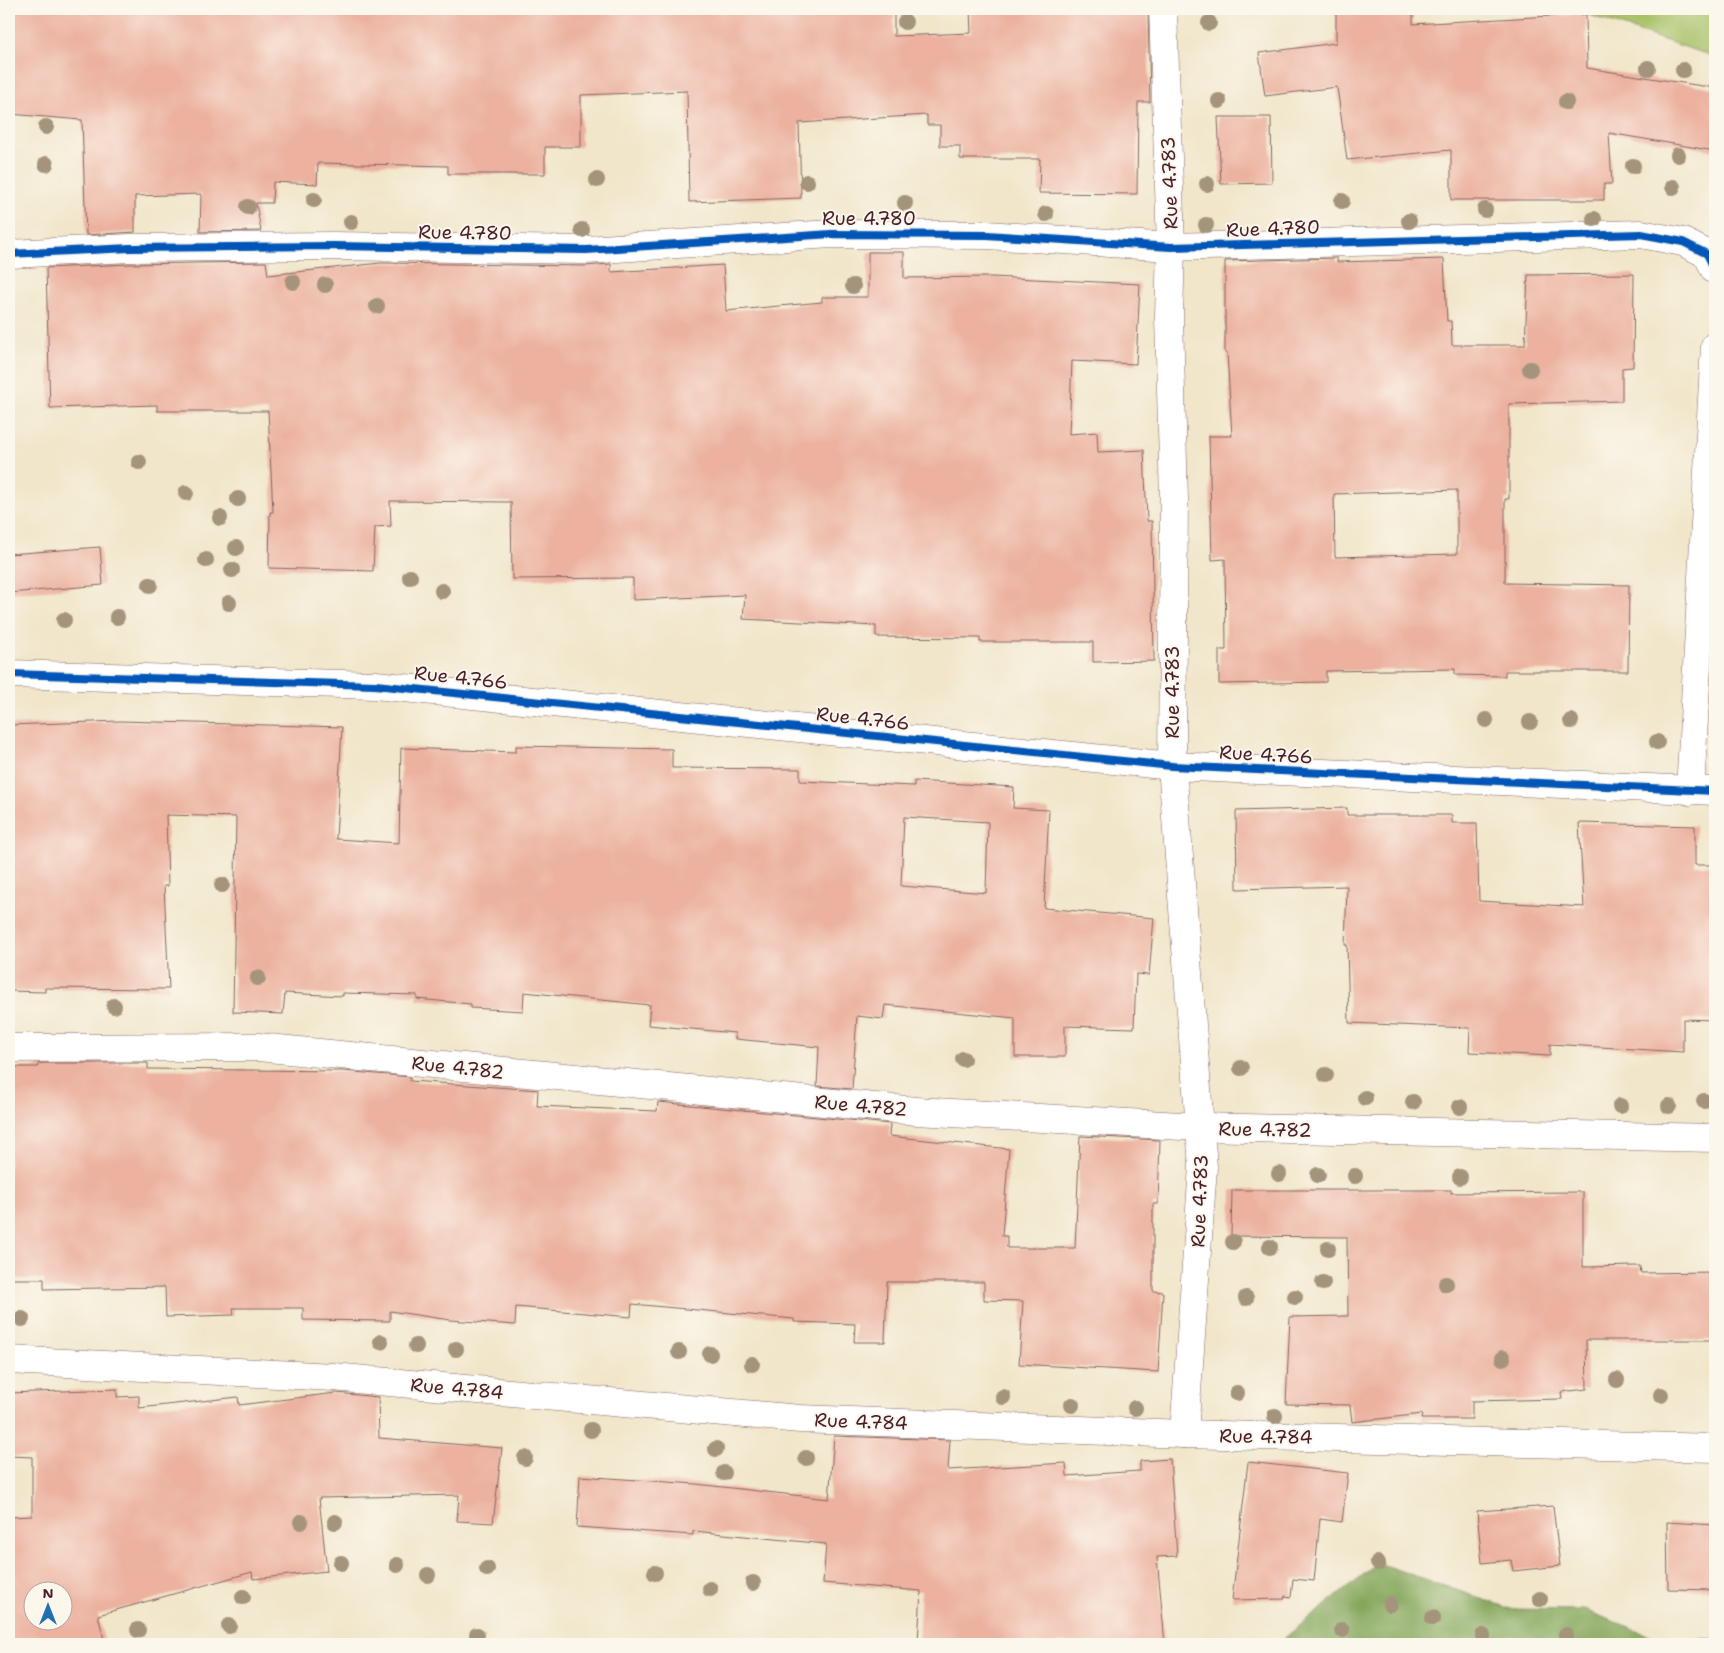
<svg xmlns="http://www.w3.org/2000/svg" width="1724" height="1653" font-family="'Shantell Sans',sans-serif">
  <rect width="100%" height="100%" fill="#fbf7ec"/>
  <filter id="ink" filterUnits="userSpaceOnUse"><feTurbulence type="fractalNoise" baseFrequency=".02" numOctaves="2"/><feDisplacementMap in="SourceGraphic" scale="10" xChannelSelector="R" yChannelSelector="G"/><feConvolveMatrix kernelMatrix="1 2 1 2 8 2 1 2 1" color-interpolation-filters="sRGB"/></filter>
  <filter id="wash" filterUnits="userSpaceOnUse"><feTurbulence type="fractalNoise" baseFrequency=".0096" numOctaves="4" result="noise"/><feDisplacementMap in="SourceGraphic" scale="20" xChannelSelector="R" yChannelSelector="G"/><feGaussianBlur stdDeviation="1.12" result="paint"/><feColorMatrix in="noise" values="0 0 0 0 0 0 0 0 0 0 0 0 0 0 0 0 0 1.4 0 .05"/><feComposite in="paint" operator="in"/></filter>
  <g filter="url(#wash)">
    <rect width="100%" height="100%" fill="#f1e6ca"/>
    <!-- green -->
    <polygon fill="#a7c167" stroke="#787049" points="1582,9 1715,9 1715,57 1586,14"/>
    <!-- forest -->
    <polygon fill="#85a75c" stroke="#686344" points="1378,1563 1511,1609 1584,1610 1659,1638 1715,1640 1715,1644 1277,1644"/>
    <g id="blocks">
      <!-- building -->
      <g fill="#ecb19f" fill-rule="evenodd">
        <polygon points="9,9 894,9 894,36 971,33 970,9 1148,9 1150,102 1138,102 1137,194 1039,193 1040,159 960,159 960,146 940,146 940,125 927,125 927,115 799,123 801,198 689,202 687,91 581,95 581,147 545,147 545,174 448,174 448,166 318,163 317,184 273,182 272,203 256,203 261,231 200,232 201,194 135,196 135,232 86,235 82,120 9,114"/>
        <polygon points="1336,9 1413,9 1413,24 1586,14 1587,68 1715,88 1715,151 1609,133 1612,184 1604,184 1604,200 1451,200 1451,150 1347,160 1337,87 1265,96 1259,53 1336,43"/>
        <polygon points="1218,117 1271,117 1272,183 1221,184"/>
        <polygon points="868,252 904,252 904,278 992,277 1140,284 1136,364 1072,361 1069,434 1097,432 1098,452 1144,450 1147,521 1152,521 1154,661 1093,662 1093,642 980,642 980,638 876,637 876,626 743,619 745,595 633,600 633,578 512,579 511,502 390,501 391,526 375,527 373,571 269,568 270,512 273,512 268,411 157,411 157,405 50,408 46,268 130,264 266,262 268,275 381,263 586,266 611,264 611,272 723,265 726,311 822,302 822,297 868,297"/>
        <path d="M 1337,258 L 1337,262 L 1444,259 L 1447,321 L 1451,321 L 1452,345 L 1525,345 L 1528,275 L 1634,274 L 1633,367 L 1622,368 L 1622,401 L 1509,404 L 1509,499 L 1505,499 L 1505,583 L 1629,585 L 1628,671 L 1505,671 L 1505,676 L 1455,675 L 1455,669 L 1326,671 L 1326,682 L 1219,684 L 1219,650 L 1226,650 L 1225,559 L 1212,560 L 1209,436 L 1232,436 L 1227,353 L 1225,353 L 1225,261 ZM 1457,490 L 1457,554 L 1335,557 L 1334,494 Z"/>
        <polygon points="100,547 103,585 9,593 9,554"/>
        <path d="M 120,721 L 342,727 L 336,839 L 399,843 L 401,748 L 516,752 L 516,746 L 672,749 L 672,768 L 800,769 L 800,781 L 914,786 L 914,781 L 1014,787 L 1013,808 L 1049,810 L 1044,908 L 1154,918 L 1149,975 L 1136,974 L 1134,1028 L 1065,1026 L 1065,1057 L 1015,1057 L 1015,1018 L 885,1005 L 883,1019 L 857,1016 L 852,1089 L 817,1086 L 819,1047 L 735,1039 L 735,1033 L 648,1025 L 650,1005 L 524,992 L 523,1011 L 471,1008 L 471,1004 L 417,999 L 417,995 L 343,993 L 343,996 L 285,993 L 283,1014 L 233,1012 L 236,817 L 166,815 L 168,886 L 164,886 L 169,989 L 45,988 L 45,992 L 9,991 L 9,725 ZM 904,817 L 988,822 L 986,893 L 901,886 Z"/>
        <polygon points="1347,808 1347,815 1452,815 1452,823 1477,823 1479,901 1584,907 1579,823 1695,826 1695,865 1715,865 1715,1020 1683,1019 1683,1052 1550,1044 1550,1056 1469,1052 1470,1028 1349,1023 1347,945 1345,945 1347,886 1237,889 1236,811"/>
        <polygon points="43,1063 148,1063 148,1069 343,1071 410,1077 410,1081 538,1090 537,1106 657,1111 658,1102 890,1124 889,1136 1009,1149 1002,1236 1007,1236 1007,1248 1075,1248 1080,1136 1160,1140 1158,1204 1153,1204 1153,1291 1163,1292 1158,1372 1019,1364 1023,1301 984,1300 984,1282 887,1282 885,1342 854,1342 855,1324 794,1322 794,1319 632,1304 631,1317 516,1307 515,1325 450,1320 390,1311 390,1321 303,1320 303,1308 233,1308 234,1315 166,1317 165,1287 44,1289 44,1279 9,1279 9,1067 38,1067 38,1064"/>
        <polygon points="1232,1190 1451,1190 1451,1193 1583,1192 1583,1267 1640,1266 1641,1273 1715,1272 1715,1340 1586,1340 1587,1389 1561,1392 1562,1399 1472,1401 1472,1419 1421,1419 1422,1414 1352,1422 1350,1405 1286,1404 1290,1317 1348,1316 1347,1237 1231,1236"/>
        <path d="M 117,1389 L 117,1397 L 139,1396 L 139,1408 L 238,1397 L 239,1405 L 336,1393 L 378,1397 L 379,1438 L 502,1448 L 493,1523 L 457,1521 L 459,1495 L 319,1498 L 327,1571 L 253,1579 L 252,1572 L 98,1615 L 105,1644 L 9,1644 L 9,1517 L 32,1516 L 32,1457 L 9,1456 L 9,1393 ZM 32,1590 L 62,1590 L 62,1620 L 32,1620 Z"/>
        <polygon points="834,1436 950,1440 948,1470 1066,1463 1067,1476 1140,1471 1140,1461 1170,1459 1177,1556 1157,1557 1165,1644 953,1644 918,1642 921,1591 823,1583 826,1544 693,1531 693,1535 577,1527 580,1476 696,1484 829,1499"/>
        <polygon points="1248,1462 1348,1473 1342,1522 1320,1519 1314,1581 1293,1579 1291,1597 1285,1596 1284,1599 1232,1600"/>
        <polygon points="1553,1506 1560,1566 1513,1571 1511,1560 1482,1563 1477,1511"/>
        <polygon points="1667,1522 1715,1525 1715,1590 1668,1589"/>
      </g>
    </g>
  </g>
  <g filter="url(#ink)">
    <use href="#blocks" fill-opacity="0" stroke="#846563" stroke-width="1"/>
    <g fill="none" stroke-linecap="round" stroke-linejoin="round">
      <defs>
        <g id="minor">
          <polyline points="1163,9 1171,247 1169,317 1174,500 1172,766 1203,1167 1184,1434"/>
          <polyline points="9,254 130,248 334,246 586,250 831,234 987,235 1171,247 1641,234 1683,242 1707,254 1715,270"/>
          <polyline points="9,674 375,685 1172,766 1715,791"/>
          <polyline points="1690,791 1715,346"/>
          <polyline points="9,1048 258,1047 916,1111 1199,1127 1715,1138"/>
          <polyline points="9,1360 333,1377 800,1419 1184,1434 1715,1448"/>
        </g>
      </defs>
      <!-- minor casing -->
      <use href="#minor" stroke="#846563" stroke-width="29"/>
      <!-- minor -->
      <use href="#minor" stroke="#fff" stroke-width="28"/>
      <defs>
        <g id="cycleway">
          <polyline points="9,254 130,248 334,246 586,250 831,234 987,235 1171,247 1641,234 1683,242 1707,254 1715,270"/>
          <polyline points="9,674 375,685 1172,766 1715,791"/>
        </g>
      </defs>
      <!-- cycleway casing -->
      <use href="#cycleway" stroke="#fbf7ec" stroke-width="11"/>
      <!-- cycleway -->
      <use href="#cycleway" stroke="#0057b8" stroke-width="8"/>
    </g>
    <!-- trees -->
    <g fill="#a5947c">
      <circle cx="905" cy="22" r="8"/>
      <circle cx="1209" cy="23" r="8"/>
      <circle cx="1648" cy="68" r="8"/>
      <circle cx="1683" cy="70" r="8"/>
      <circle cx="1219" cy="101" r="8"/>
      <circle cx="1566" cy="102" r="8"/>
      <circle cx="46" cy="127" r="8"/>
      <circle cx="1678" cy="155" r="8"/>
      <circle cx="46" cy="164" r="8"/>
      <circle cx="1633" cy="166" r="8"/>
      <circle cx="597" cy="180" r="8"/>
      <circle cx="807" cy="182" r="8"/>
      <circle cx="1207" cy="184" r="8"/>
      <circle cx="1673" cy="187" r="8"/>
      <circle cx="314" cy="200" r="8"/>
      <circle cx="1342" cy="201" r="8"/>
      <circle cx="905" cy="203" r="8"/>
      <circle cx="248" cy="207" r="8"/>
      <circle cx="1485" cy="210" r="8"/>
      <circle cx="1046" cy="214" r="8"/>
      <circle cx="1594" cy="219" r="8"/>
      <circle cx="1409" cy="221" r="8"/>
      <circle cx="351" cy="222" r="8"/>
      <circle cx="1206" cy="225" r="8"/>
      <circle cx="582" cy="230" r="8"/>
      <circle cx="293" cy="282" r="8"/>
      <circle cx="325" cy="285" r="8"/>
      <circle cx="853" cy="286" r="8"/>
      <circle cx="377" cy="306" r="8"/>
      <circle cx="1530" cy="369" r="8"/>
      <circle cx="139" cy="462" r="8"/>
      <circle cx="186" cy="493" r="8"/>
      <circle cx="238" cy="499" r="8"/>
      <circle cx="220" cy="518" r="8"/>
      <circle cx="236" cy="548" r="8"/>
      <circle cx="206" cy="560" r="8"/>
      <circle cx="232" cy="570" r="8"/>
      <circle cx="410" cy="577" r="8"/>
      <circle cx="150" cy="585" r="8"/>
      <circle cx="442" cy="591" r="8"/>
      <circle cx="229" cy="603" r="8"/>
      <circle cx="117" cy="617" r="8"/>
      <circle cx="64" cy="620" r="8"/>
      <circle cx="1486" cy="720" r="8"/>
      <circle cx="1571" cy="721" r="8"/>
      <circle cx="1530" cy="722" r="8"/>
      <circle cx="1657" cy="742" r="8"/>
      <circle cx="222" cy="885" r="8"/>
      <circle cx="258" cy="978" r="8"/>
      <circle cx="114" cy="1006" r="8"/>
      <circle cx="963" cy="1059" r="8"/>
      <circle cx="1241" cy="1068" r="8"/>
      <circle cx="1326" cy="1075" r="8"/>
      <circle cx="1365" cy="1098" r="8"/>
      <circle cx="1704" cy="1101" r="8"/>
      <circle cx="1413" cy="1102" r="8"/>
      <circle cx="1620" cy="1106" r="8"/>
      <circle cx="1669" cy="1106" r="8"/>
      <circle cx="1460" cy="1107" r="8"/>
      <circle cx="1279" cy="1174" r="8"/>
      <circle cx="1318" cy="1175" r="8"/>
      <circle cx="1355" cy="1176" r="8"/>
      <circle cx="1460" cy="1177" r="8"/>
      <circle cx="1233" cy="1242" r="8"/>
      <circle cx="1270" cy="1247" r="8"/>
      <circle cx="1328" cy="1249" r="8"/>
      <circle cx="1323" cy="1283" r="8"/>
      <circle cx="1446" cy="1284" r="8"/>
      <circle cx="1295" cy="1297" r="8"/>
      <circle cx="1246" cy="1298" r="8"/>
      <circle cx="22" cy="1319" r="8"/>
      <circle cx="381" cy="1342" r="8"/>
      <circle cx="416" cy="1346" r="8"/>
      <circle cx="456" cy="1349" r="8"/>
      <circle cx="679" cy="1352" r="8"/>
      <circle cx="710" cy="1354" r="8"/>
      <circle cx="1503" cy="1358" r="8"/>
      <circle cx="752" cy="1364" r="8"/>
      <circle cx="1617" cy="1380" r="8"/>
      <circle cx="1237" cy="1393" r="8"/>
      <circle cx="1661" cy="1395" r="8"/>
      <circle cx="1003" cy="1397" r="8"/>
      <circle cx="1072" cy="1405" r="8"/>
      <circle cx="1135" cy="1408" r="8"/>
      <circle cx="1275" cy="1416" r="8"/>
      <circle cx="591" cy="1430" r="8"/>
      <circle cx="716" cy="1449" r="8"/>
      <circle cx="525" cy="1458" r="8"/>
      <circle cx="806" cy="1458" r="8"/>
      <circle cx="724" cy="1473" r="8"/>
      <circle cx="301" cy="1522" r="8"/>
      <circle cx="335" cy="1522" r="8"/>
      <circle cx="341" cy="1563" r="8"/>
      <circle cx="1378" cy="1563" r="8"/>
      <circle cx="397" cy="1565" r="8"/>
      <circle cx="487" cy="1569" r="8"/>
      <circle cx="655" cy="1573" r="8"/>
      <circle cx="428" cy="1575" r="8"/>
      <circle cx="753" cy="1583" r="8"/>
      <circle cx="710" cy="1589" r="8"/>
      <circle cx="243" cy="1597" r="8"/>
      <circle cx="1540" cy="1599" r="8"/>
      <circle cx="1390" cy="1604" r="8"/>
      <circle cx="1433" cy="1618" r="8"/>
      <circle cx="229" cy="1626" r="8"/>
      <circle cx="138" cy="1630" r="8"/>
      <circle cx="1342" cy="1630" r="8"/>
      <circle cx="477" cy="1635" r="8"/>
      <circle cx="1566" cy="1635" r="8"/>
      <circle cx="1483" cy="1636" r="8"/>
    </g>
  </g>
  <g text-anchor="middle" stroke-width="4" stroke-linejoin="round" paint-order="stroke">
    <!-- street labels -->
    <g font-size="19" fill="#4a1f2b" stroke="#fbf7ec">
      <text transform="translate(1169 183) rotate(-92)" y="7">Rue 4.783</text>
      <text x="869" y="225">Rue 4.780</text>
      <text transform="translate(1273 228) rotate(-2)" y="7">Rue 4.780</text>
      <text transform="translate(465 232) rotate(1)" y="7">Rue 4.780</text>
      <text transform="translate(461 677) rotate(6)" y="7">Rue 4.766</text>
      <text transform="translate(1172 692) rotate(-90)" y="7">Rue 4.783</text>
      <text transform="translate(863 718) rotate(6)" y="7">Rue 4.766</text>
      <text transform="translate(1266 754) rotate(3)" y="7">Rue 4.766</text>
      <text transform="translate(458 1067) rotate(6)" y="7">Rue 4.782</text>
      <text transform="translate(861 1105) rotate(5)" y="7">Rue 4.782</text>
      <text transform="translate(1265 1129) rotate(1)" y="7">Rue 4.782</text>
      <text transform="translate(1199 1201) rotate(-88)" y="7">Rue 4.783</text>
      <text transform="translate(457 1388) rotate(5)" y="7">Rue 4.784</text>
      <text transform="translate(861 1421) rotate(2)" y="7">Rue 4.784</text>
      <text transform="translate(1266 1436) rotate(1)" y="7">Rue 4.784</text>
    </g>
  </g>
  <!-- margin -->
  <rect width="1724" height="1653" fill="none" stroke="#fbf7ec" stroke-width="30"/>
  <!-- north arrow -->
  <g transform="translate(48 1606)"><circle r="24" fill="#fbf7ec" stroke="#b4a19f"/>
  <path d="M0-4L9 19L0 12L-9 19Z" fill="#1f6fb2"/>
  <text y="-8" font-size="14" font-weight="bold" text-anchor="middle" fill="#4a1f2b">N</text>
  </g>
</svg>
